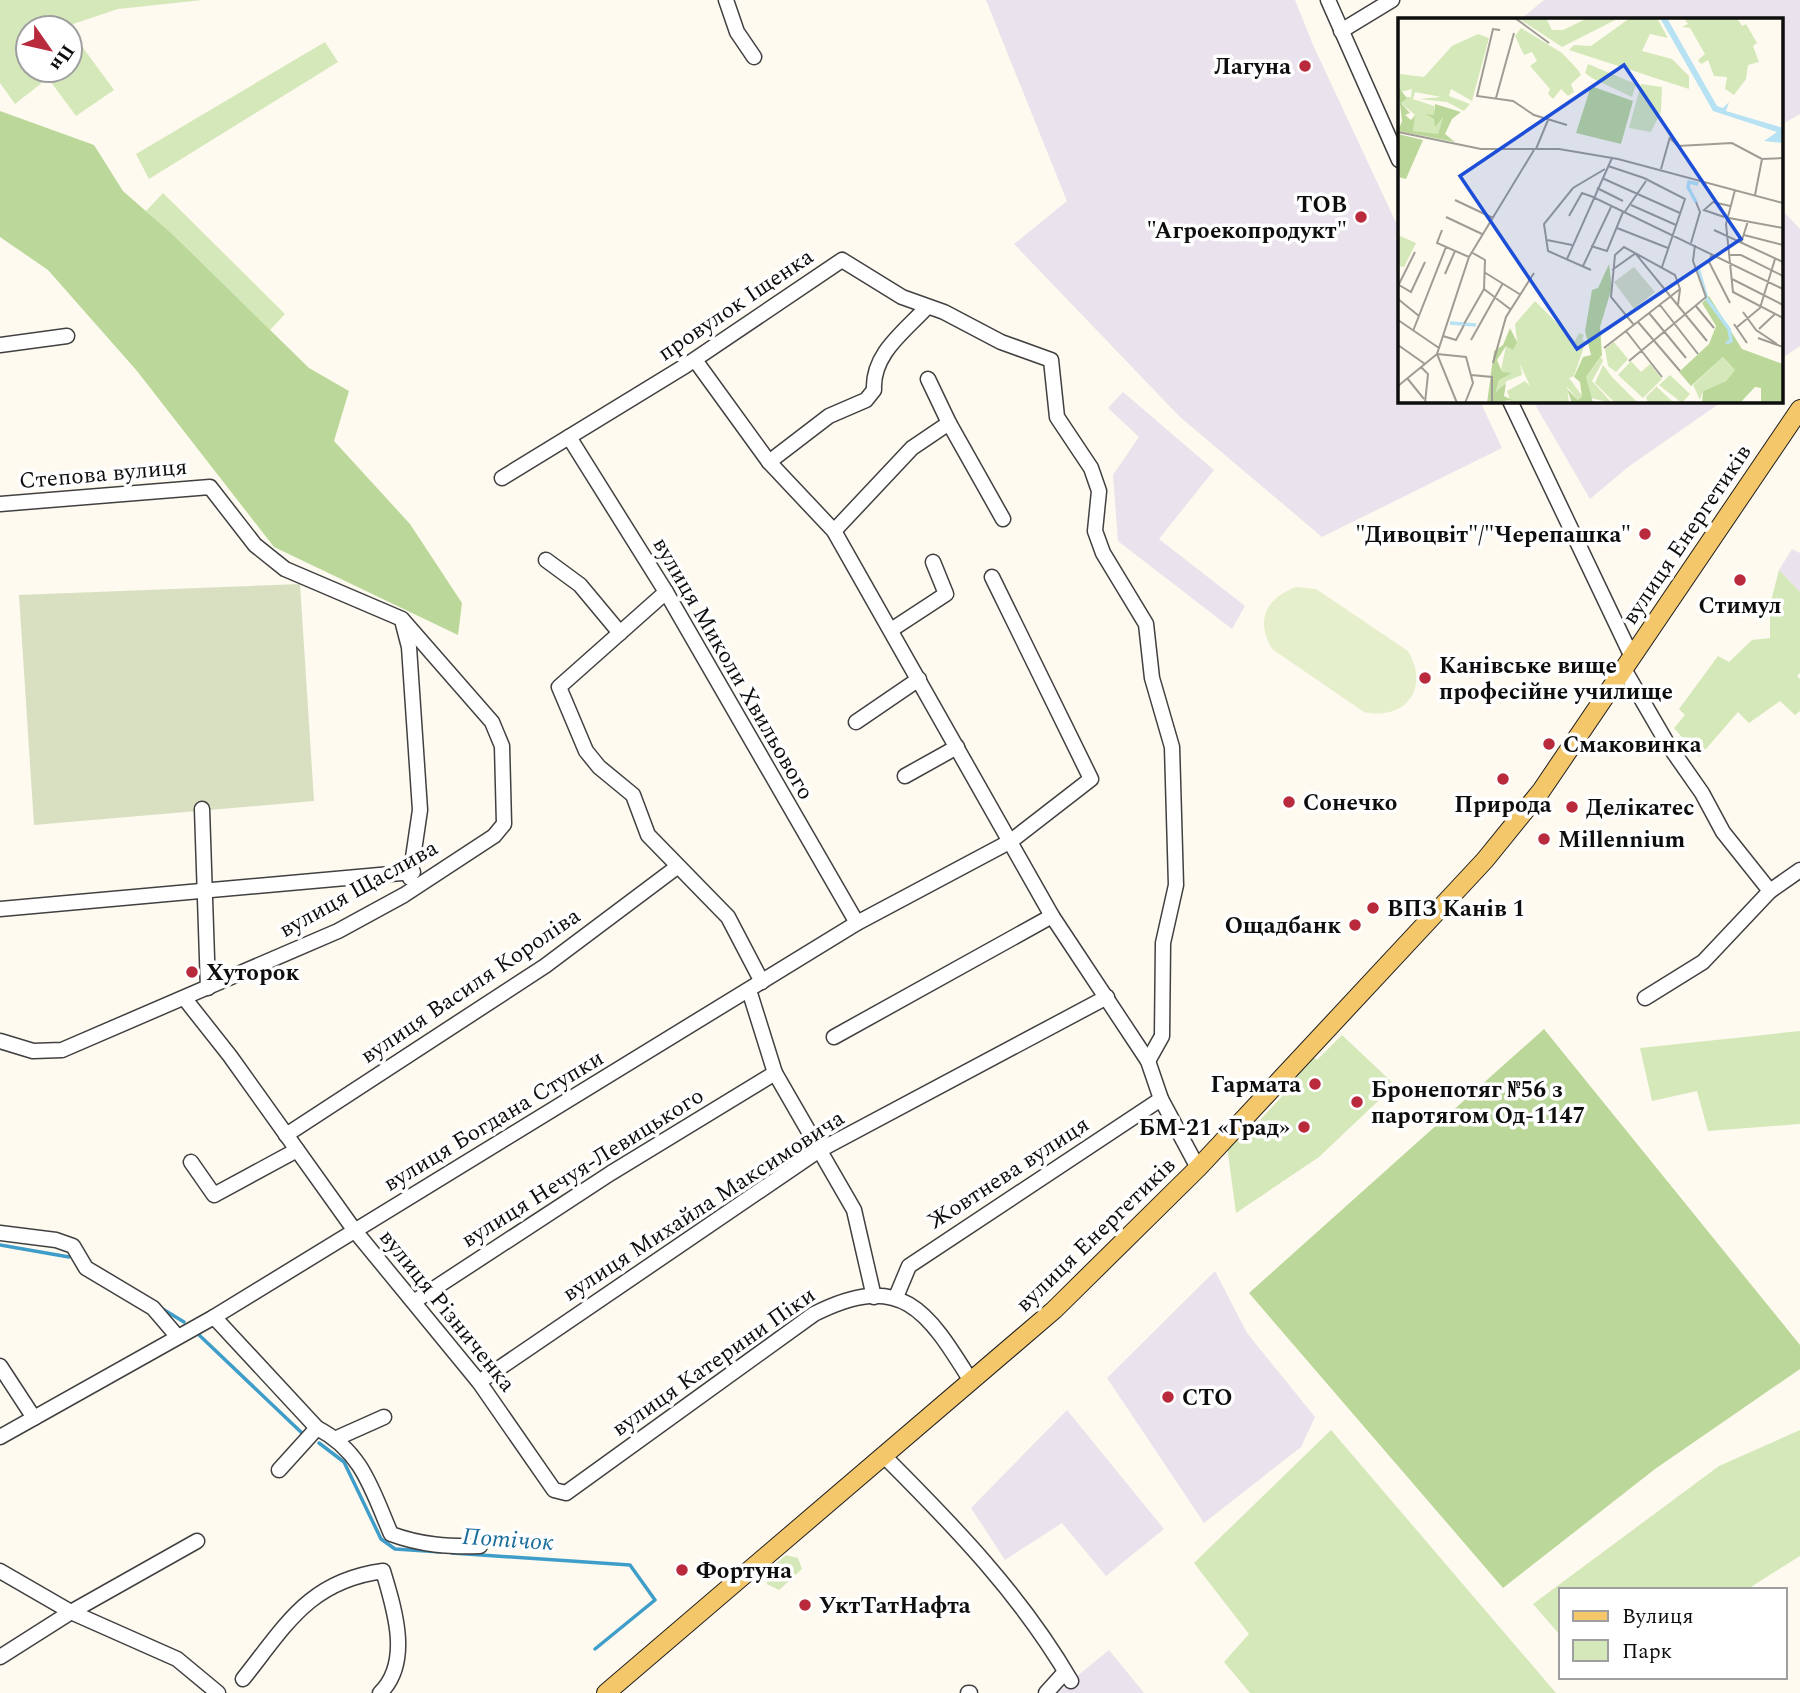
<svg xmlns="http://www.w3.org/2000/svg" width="1800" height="1693" font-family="Spectral,serif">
  <rect width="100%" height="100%" fill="#fefaef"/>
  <!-- industrial -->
  <g fill="#eae2ec">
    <polygon points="986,0 1295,0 1313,45 1399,229 1399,401 1480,401 1502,448 1322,537 1180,417 1014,244 1067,201"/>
    <polygon points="1544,0 1800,0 1800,114 1781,125 1781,19 1521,19"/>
    <polygon points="1781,209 1800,229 1800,346 1781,359"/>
    <polygon points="1123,392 1214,470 1159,539 1245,606 1232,629 1118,541 1113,475 1139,437 1108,408"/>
    <polygon points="1533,401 1723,401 1628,467 1590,499"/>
    <polygon points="1792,549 1800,553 1800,592 1779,570"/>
    <polygon points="1215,1271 1247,1333 1315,1417 1301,1447 1204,1523 1107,1378"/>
    <polygon points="1067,1410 1164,1529 1106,1576 1062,1523 1005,1560 971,1508"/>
    <polygon points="1109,1650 1144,1693 1057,1693 1071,1681"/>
  </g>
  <!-- green -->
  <g fill="#d5e8ba">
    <polygon points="0,0 203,0 118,9 67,26 68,28 28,28 28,70 70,70 70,30 114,90 76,116 48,78 15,104 0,83"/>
    <polygon points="325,42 338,62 149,179 136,154"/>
    <polygon points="163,193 285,314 270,330 146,211"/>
    <polygon points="1779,570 1800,592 1800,673 1797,676 1800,679 1800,711 1795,715 1780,701 1749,723 1738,712 1699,757 1674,728 1685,715 1679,709 1718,656 1729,662 1752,640 1770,638 1770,605"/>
    <polygon points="1800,1031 1800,1124 1708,1131 1697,1091 1652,1101 1640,1048"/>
    <polygon points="1342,1035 1395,1085 1319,1157 1236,1213 1227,1146 1251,1121 1260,1120 1297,1080 1297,1070 1311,1056 1317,1060"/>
    <polygon points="1331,1430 1556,1693 1250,1693 1224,1662 1249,1634 1194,1563"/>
    <polygon points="1800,1430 1800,1556 1746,1590 1560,1590 1560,1635 1533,1604 1719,1466"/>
    <polygon points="786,1555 798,1558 802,1569 779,1590 767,1584 765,1573"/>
  </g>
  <!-- forest -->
  <g fill="#bbd89a">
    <polygon points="0,111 94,145 123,191 173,235 309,368 349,391 334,441 410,524 462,603 458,635 274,547 137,371 48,270 0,237"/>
    <polygon points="1544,1029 1800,1345 1800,1369 1655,1469 1503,1588 1249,1293"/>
  </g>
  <!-- cemetery -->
  <polygon fill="#d8e0c1" points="300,584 314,801 34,825 19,595"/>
  <!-- pitch -->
  <path fill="#e6efcb" d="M 1296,587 L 1316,589 L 1408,651 C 1430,688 1406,721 1364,712 L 1272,649 C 1255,619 1266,599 1296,587 Z"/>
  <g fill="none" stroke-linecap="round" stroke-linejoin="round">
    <!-- stream -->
    <g stroke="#3f9dc9" stroke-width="3.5">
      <polyline points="0,1245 69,1257"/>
      <polyline points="161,1308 184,1322"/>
      <polyline points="197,1333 303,1434"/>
      <polyline points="319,1443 344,1462 381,1539 395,1549 441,1552"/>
      <polyline points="452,1553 630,1565 655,1600 595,1649"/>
    </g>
    <defs>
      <g id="minor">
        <polyline points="726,0 737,32 754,57"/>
        <polyline points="1328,0 1399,160"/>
        <polyline points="1341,31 1392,0"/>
        <polyline points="0,345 67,336"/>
        <polyline points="695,360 769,462 834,531 1052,916 1148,1061 1161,1099 1198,1168"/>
        <polyline points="928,379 949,423 1003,519"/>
        <polyline points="1510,401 1632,657"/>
        <polyline points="569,437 666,592 857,923"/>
        <path d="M 769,462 L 829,416 L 866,400 L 874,390 C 872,354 904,332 927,307"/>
        <polyline points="502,478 685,366 842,260 902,297 944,312 1001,342 1051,360 1057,417 1091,468 1099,491 1095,531 1103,553 1146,624 1152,678 1172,747 1176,885 1163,943 1162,1036 1148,1061"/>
        <polyline points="0,504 210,487 255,545 285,569 402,619 492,722 502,746 504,824 494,836 404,895 338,931 62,1050 33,1051 0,1041"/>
        <polyline points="834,531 912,448 949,423"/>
        <polyline points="546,560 580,585 620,633"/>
        <polyline points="666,592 559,687 586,751 599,767 633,795 648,835 728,917 762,982"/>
        <polyline points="403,624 409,647 420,810 410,878"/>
        <polyline points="891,630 946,594 933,562"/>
        <polyline points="1624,669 1667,743 1702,793 1723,832 1770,891"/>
        <polyline points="856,722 919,679"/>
        <polyline points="905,776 957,747"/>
        <polyline points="202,809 208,988"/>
        <polyline points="0,909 413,872"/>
        <polyline points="749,990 775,1073 854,1210 874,1297"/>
        <polyline points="1645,998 1703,962 1770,891 1800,870"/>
        <path d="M 185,999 L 230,1056 L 355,1231 L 479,1382 L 554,1490 L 566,1493 L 814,1314 C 901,1270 927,1310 971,1381"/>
        <polyline points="834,1037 1052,916"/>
        <polyline points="286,1135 545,966 677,867"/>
        <polyline points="191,1162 214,1195 297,1150"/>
        <polyline points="0,1233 56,1240 73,1246 86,1268 153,1308 177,1336"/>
        <polyline points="896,1297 909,1266 1161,1099"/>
        <polyline points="415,1301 611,1173 775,1073"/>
        <path d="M 214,1317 L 317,1428 C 362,1451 372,1490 391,1534 C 421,1545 448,1547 480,1546"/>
        <polyline points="0,1366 34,1418"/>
        <polyline points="479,1382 818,1151 1107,997"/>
        <polyline points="0,1437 214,1317 857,923 1011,841 1091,779 992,577"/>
        <polyline points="337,1438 384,1417"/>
        <path d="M 884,1456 C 954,1526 1021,1595 1071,1681"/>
        <polyline points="279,1470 317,1428"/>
        <polyline points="0,1571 71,1612 177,1659 218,1693"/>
        <polyline points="0,1657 71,1612 197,1541"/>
        <path d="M 243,1679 C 286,1625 309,1581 383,1571 C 394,1608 412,1662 380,1693"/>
        <polyline points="968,1693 970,1693"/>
        <polyline points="1046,1693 1065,1672"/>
      </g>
      <polyline id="major" points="606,1693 1054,1310 1198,1168 1485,860 1541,791 1800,409"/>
    </defs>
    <!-- minor casing -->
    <use href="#minor" stroke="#414141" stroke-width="17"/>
    <!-- major casing -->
    <use href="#major" stroke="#1f1f1f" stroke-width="20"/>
    <!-- minor -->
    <use href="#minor" stroke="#fff" stroke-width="14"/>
    <!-- major -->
    <use href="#major" stroke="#f4c76a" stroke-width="18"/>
  </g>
  <!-- markers -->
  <g fill="#b92a3d" stroke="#fff" stroke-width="2.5">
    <circle cx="1305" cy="66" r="7"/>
    <circle cx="1361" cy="217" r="7"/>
    <circle cx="1645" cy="534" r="7"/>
    <circle cx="1740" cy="580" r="7"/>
    <circle cx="1425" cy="678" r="7"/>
    <circle cx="1549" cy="744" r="7"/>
    <circle cx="1503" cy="779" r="7"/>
    <circle cx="1289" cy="802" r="7"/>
    <circle cx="1572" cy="807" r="7"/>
    <circle cx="1544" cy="839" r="7"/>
    <circle cx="1373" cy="908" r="7"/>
    <circle cx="1355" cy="925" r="7"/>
    <circle cx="192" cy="972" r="7"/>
    <circle cx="1315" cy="1084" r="7"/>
    <circle cx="1357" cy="1102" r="7"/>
    <circle cx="1304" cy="1127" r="7"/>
    <circle cx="1168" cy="1397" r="7"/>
    <circle cx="682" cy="1570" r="7"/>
    <circle cx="805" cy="1605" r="7"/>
  </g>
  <g text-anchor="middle" stroke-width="7" stroke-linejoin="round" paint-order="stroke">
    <!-- poi labels -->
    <g font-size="23" font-weight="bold" fill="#0e0e0e" stroke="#fff" text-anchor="start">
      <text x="1291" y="74" text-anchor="end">Лагуна</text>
      <text x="1347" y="212" text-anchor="end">ТОВ<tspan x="1347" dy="26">"Агроекопродукт"</tspan></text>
      <text x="1631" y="542" text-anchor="end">"Дивоцвіт"/"Черепашка"</text>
      <text x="1740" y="613" text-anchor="middle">Стимул</text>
      <text x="1439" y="673">Канівське вище<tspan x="1439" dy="26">професійне училище</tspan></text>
      <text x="1563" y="752">Смаковинка</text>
      <text x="1303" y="810">Сонечко</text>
      <text x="1503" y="812" text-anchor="middle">Природа</text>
      <text x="1586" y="815">Делікатес</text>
      <text x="1558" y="847">Millennium</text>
      <text x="1387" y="916">ВПЗ Канів 1</text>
      <text x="1341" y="933" text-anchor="end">Ощадбанк</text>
      <text x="206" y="980">Хуторок</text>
      <text x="1301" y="1092" text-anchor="end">Гармата</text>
      <text x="1371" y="1097">Бронепотяг №56 з<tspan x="1371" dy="26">паротягом Од-1147</tspan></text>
      <text x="1290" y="1135" text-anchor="end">БМ-21 «Град»</text>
      <text x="1182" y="1405">СТО</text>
      <text x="696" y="1578">Фортуна</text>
      <text x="819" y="1613">УктТатНафта</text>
    </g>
    <!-- street labels -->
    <g font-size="23" fill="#0e0e0e" stroke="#fff">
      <text transform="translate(735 304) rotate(-34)" y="8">провулок Іщенка</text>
      <text transform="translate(103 473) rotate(-5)" y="8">Степова вулиця</text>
      <text transform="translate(1686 534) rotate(-56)" y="8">вулиця Енергетиків</text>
      <text transform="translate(734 668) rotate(60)" y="8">вулиця Миколи Хвильового</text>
      <text transform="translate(358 888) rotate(-29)" y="8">вулиця Щаслива</text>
      <text transform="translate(470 985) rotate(-34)" y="8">вулиця Василя Короліва</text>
      <text transform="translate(493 1120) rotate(-31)" y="8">вулиця Богдана Ступки</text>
      <text transform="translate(582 1167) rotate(-32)" y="8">вулиця Нечуя-Левицького</text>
      <text transform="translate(1008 1172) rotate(-33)" y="8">Жовтнева вулиця</text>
      <text transform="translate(703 1205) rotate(-33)" y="8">вулиця Михайла Максимовича</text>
      <text transform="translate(1095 1234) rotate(-44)" y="8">вулиця Енергетиків</text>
      <text transform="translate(448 1310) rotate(51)" y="8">вулиця Різниченка</text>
      <text transform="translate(713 1361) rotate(-35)" y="8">вулиця Катерини Піки</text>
    </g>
    <!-- water labels -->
    <g font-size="24" font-style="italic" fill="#1b6e9c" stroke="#fff">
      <text transform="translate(508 1539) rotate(4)" y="8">Потічок</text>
    </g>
  </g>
  <!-- overview -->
  <g transform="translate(1398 18)">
    <rect width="385" height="385" fill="#fefaef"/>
    <path d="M 120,0 L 148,0 L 154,12 L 165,12 L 190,0 L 221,0 L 164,29 ZM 232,0 L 259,0 L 270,20 L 252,16 L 244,33 L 274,41 L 291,58 L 291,71 L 171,32 L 176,27 L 193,28 ZM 286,0 L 339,0 L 344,8 L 348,6 L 359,25 L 355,28 L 361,44 L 350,47 L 348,61 L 336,77 L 327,71 L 329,59 L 316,58 L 310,42 L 303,46 L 300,42 L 307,36 L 292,10 L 284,9 L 290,6 ZM 123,10 L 164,35 L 180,52 L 183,57 L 173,66 L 176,74 L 170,78 L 163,71 L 155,81 L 150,76 L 152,71 L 132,48 L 139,43 L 134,34 L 126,37 L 117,18 ZM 80,16 L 91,20 L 74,83 L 53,71 L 51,78 L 72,86 L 66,93 L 49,84 L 21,81 L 43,79 L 17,74 L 15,81 L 36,88 L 37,108 L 41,97 L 45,99 L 40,117 L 14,113 L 17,97 L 3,85 L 4,79 L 13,79 L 14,71 L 2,74 L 2,56 L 26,59 L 54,28 ZM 190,46 L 238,66 L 234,79 L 194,60 L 187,55 ZM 243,66 L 264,69 L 263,93 L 253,114 L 231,110 ZM 0,217 L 18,225 L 6,249 L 0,248 ZM 137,283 L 177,323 L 181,315 L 186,317 L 184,322 L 188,323 L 176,358 L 171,360 L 185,379 L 180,382 L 169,369 L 171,385 L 113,385 L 109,373 L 127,363 L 132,368 L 122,346 L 124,357 L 109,363 L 98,376 L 108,328 L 119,324 L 117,306 ZM 216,324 L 230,341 L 218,354 L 210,348 L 207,331 ZM 203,339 L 205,343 L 194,363 L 214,385 L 193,380 L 188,359 ZM 325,339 L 337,352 L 328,363 L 305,373 L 302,382 L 295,367 ZM 233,343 L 243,354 L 252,346 L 264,361 L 245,380 L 220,357 ZM 205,347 L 214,359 L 240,385 L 217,385 L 197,365 ZM 272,357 L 292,376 L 284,385 L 261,367 ZM 259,368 L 259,369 L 276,385 L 250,385 L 248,379 Z" fill="#d5e8ba"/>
    <path d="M 193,68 L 235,83 L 223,126 L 178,115 ZM 0,69 L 9,80 L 3,85 L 12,95 L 7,97 L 13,102 L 17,97 L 15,113 L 40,116 L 45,99 L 37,109 L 36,101 L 28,96 L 36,97 L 37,86 L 63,94 L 54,101 L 47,116 L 57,124 L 0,113 L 4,103 ZM 0,116 L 25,122 L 8,161 L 0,159 ZM 211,246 L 214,269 L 202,309 L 204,337 L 188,359 L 195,385 L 174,385 L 169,371 L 180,382 L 184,379 L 182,364 L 176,359 L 185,339 L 193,337 L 187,313 L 194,272 L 200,270 ZM 311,278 L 344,331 L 385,346 L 385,385 L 363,385 L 363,370 L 357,369 L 342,385 L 304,385 L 305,373 L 328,363 L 337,352 L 325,339 L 293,368 L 281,354 L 311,326 L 318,308 L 304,285 ZM 112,310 L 119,324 L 115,332 L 108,328 L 99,342 L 104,354 L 114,355 L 101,362 L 98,374 L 108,365 L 106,378 L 114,382 L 89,385 L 96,333 L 105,327 Z" fill="#bbd89a"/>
    <path d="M 236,249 L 257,274 L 236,291 L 216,264 Z" fill="#d8e0c1"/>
    <path d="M 262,0 L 269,0 L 319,88 L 325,90 L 331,84 L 328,93 L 385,110 L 385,125 L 366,123 L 379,114 L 315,93 Z" fill="#b6e2f4"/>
    <path fill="none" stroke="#b6e2f4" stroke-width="3.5" d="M 298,184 L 290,169 L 291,164 L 300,166M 300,250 L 309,281 L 331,311 L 333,323 L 328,325M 52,305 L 78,307"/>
    <path fill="none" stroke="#9e9c95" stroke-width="2" d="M 117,0 L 151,25M 102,12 L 95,11 L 79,78 L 115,83 L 136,97 L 169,107M 98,80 L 116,15M 0,114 L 83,131 L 161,131 L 220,141 L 385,185M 272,120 L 280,128 L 334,125 L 364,141M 138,131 L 150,102M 364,141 L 385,140M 210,148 L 246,160M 263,151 L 272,119M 204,160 L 282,195M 246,160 L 287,181 L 264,249M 199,170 L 225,183M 337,172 L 328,206 L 335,274 L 385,300M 357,177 L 364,141M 57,182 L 95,200M 233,187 L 278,207M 226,195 L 248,163M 171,198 L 184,175 L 195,179 L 385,271M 48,199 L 84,216M 326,199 L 306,192 L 315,184 L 332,188M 331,200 L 385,210M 219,210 L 270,230M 44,212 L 39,225 L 71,239M 316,212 L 385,244M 346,217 L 385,227M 149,222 L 174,227M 293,225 L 302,194 L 298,184M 343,225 L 350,203M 193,228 L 209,233 L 225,194M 237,235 L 309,323M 314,236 L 311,244 L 332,285M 332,237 L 343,237 L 385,258M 169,241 L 214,140M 185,248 L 213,189M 193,252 L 150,233 L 146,206 L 175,170 L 207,151M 214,252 L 238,235M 86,254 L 123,277M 47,256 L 57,233M 334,261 L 385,287M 1,267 L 13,274 L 27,244M 0,268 L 17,234M 86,271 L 112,291M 0,281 L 21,298M 262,287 L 300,336M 297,287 L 316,310M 345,294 L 358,312 L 379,326M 251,295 L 288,340M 0,302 L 41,330M 240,304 L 282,353M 66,306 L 86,271 L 87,242 L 73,234M 336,306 L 349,325M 236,307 L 213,279 L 217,237 L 226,229 L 277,257 L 282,271 L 280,287M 339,309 L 362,290 L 377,241M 361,311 L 377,296M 15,313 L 48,229M 228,313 L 264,359M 45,318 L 58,322 L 66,307M 360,320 L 385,329M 73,322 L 105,265M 0,327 L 27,346M 206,330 L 282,271M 39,336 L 68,339 L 75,365 L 67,385M 231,343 L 308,279 L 295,243 L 297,227M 95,345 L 108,299 L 136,255M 23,349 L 30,356 L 27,385M 73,357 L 94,359 L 94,385M 9,360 L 26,381M 0,368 L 39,336M 59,385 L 39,336 L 71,239 L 136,132"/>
    <path fill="#1d4ed8" fill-opacity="0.15" stroke="#1d4ed8" stroke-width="3.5" d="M 226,47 L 343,221 L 179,331 L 62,158 Z"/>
    <rect width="385" height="385" fill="none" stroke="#0e0e0e" stroke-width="3.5"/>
  </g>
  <!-- legend -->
  <rect x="1559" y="1588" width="228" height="91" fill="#ffffff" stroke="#9f9f9f" stroke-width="2"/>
  <rect x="1573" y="1611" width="35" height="10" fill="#f4c76a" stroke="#9f9f9f" stroke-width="2"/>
  <text x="1622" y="1623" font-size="21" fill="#0e0e0e">Вулиця</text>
  <rect x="1573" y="1640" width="35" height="21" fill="#d5e8ba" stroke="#9f9f9f" stroke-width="2"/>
  <text x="1622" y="1658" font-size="21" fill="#0e0e0e">Парк</text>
  <!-- north arrow -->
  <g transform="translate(49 49) rotate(124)"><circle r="33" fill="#ffffff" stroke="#9f9f9f" stroke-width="2"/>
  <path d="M0-5L12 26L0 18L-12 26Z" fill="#b92a3d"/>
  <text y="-10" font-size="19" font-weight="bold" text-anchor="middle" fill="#0e0e0e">Пн</text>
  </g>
</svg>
